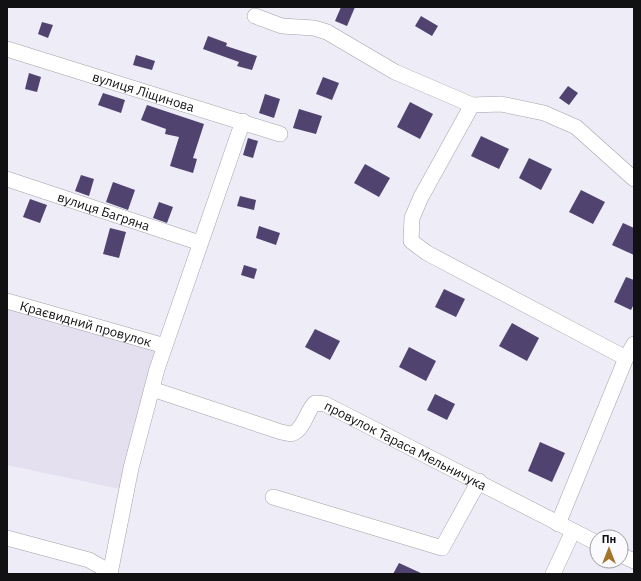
<svg xmlns="http://www.w3.org/2000/svg" width="641" height="581" font-family="'IBM Plex Sans',sans-serif">
  <rect width="100%" height="100%" fill="#eeecf6"/>
  <!-- built -->
  <polygon fill="#e4e0f0" points="7,307 159,348 120,489 7,465"/>
  <!-- building -->
  <g fill="#514370">
    <polygon points="341,7 355,7 347,26 335,21"/>
    <polygon points="421,16 438,26 432,36 415,26"/>
    <polygon points="42,22 53,25 48,38 38,34"/>
    <polygon points="208,36 227,43 226,46 257,56 252,70 237,66 239,62 203,49"/>
    <polygon points="136,55 155,61 152,70 133,65"/>
    <polygon points="29,73 41,77 37,92 25,89"/>
    <polygon points="323,77 339,83 332,100 316,94"/>
    <polygon points="568,86 578,93 569,105 559,98"/>
    <polygon points="103,93 125,100 121,113 98,105"/>
    <polygon points="265,94 280,99 274,118 259,113"/>
    <polygon points="410,102 433,114 420,139 397,127"/>
    <polygon points="147,105 204,124 193,158 197,159 193,173 170,166 179,137 165,134 166,129 141,120"/>
    <polygon points="299,109 322,116 316,134 293,128"/>
    <polygon points="481,136 509,149 499,169 471,156"/>
    <polygon points="248,138 258,141 253,158 243,155"/>
    <polygon points="529,158 552,169 541,190 519,178"/>
    <polygon points="365,164 390,178 379,197 354,183"/>
    <polygon points="81,175 94,179 89,196 75,191"/>
    <polygon points="113,182 135,190 128,210 106,202"/>
    <polygon points="581,190 605,202 593,224 569,212"/>
    <polygon points="240,196 256,200 254,210 237,206"/>
    <polygon points="30,199 47,205 40,223 23,217"/>
    <polygon points="159,202 173,207 167,223 153,218"/>
    <polygon points="623,223 634,228 634,255 612,245"/>
    <polygon points="259,226 280,233 276,245 256,238"/>
    <polygon points="110,228 126,232 119,258 103,254"/>
    <polygon points="244,265 257,269 254,279 241,275"/>
    <polygon points="626,277 634,280 634,304 631,310 614,302"/>
    <polygon points="444,289 465,299 456,317 435,307"/>
    <polygon points="512,323 539,338 527,361 499,346"/>
    <polygon points="315,329 340,341 330,360 305,347"/>
    <polygon points="409,347 436,361 426,381 399,367"/>
    <polygon points="435,394 455,404 447,420 427,410"/>
    <polygon points="540,442 565,453 552,482 528,471"/>
    <polygon points="399,563 423,574 393,574"/>
  </g>
  <g fill="none" stroke-linecap="round" stroke-linejoin="round">
    <defs>
      <g id="minor">
        <polyline points="255,16 282,26 314,28 327,32 395,72 472,105"/>
        <path id="s1" d="M 7,49 L 280,134"/>
        <path id="s2" d="M 7,179 L 200,243"/>
        <path id="s3" d="M 7,301 L 165,346"/>
        <polyline points="626,358 427,253 411,241 412,218 421,197 472,105 501,104 544,113 576,127 634,179"/>
        <path id="s4" d="M 152,389 L 281,432 L 291,434 C 304,431 306,411 315,403 L 325,404 L 597,543"/>
        <polyline points="273,497 442,548 479,481"/>
        <polyline points="558,524 626,358 634,344"/>
        <polyline points="7,538 89,560 110,572"/>
        <polyline points="621,555 634,561"/>
        <polyline points="110,574 131,468 157,369 243,121"/>
        <polyline points="553,574 573,531"/>
      </g>
    </defs>
    <!-- minor casing -->
    <use href="#minor" stroke="#a3a1a9" stroke-width="16"/>
    <!-- minor -->
    <use href="#minor" stroke="#fff" stroke-width="15"/>
  </g>
  <g text-anchor="middle" stroke-width="4" stroke-linejoin="round" paint-order="stroke">
    <!-- street labels -->
    <g font-size="13" fill="#111013" stroke="#fbfafe">
      <text dy="5" stroke="none"><textPath href="#s1" startOffset="143">вулиця Ліщинова</textPath></text>
      <text dy="5" stroke="none"><textPath href="#s2" startOffset="102">вулиця Багряна</textPath></text>
      <text dy="5" stroke="none"><textPath href="#s3" startOffset="82">Краєвидний провулок</textPath></text>
      <text dy="5" stroke="none"><textPath href="#s4" startOffset="287">провулок Тараса Мельничука</textPath></text>
    </g>
  </g>
  <!-- border -->
  <rect width="641" height="581" fill="none" stroke="#111013" stroke-width="16"/>
  <!-- north arrow -->
  <g transform="translate(609 549)"><circle r="19" fill="#fbfafe" stroke="#9d9ca0"/>
  <path d="M0-3L7 15L0 10L-7 15Z" fill="#a37528"/>
  <text y="-6" font-size="11" font-weight="bold" text-anchor="middle" fill="#111013">Пн</text>
  </g>
</svg>
